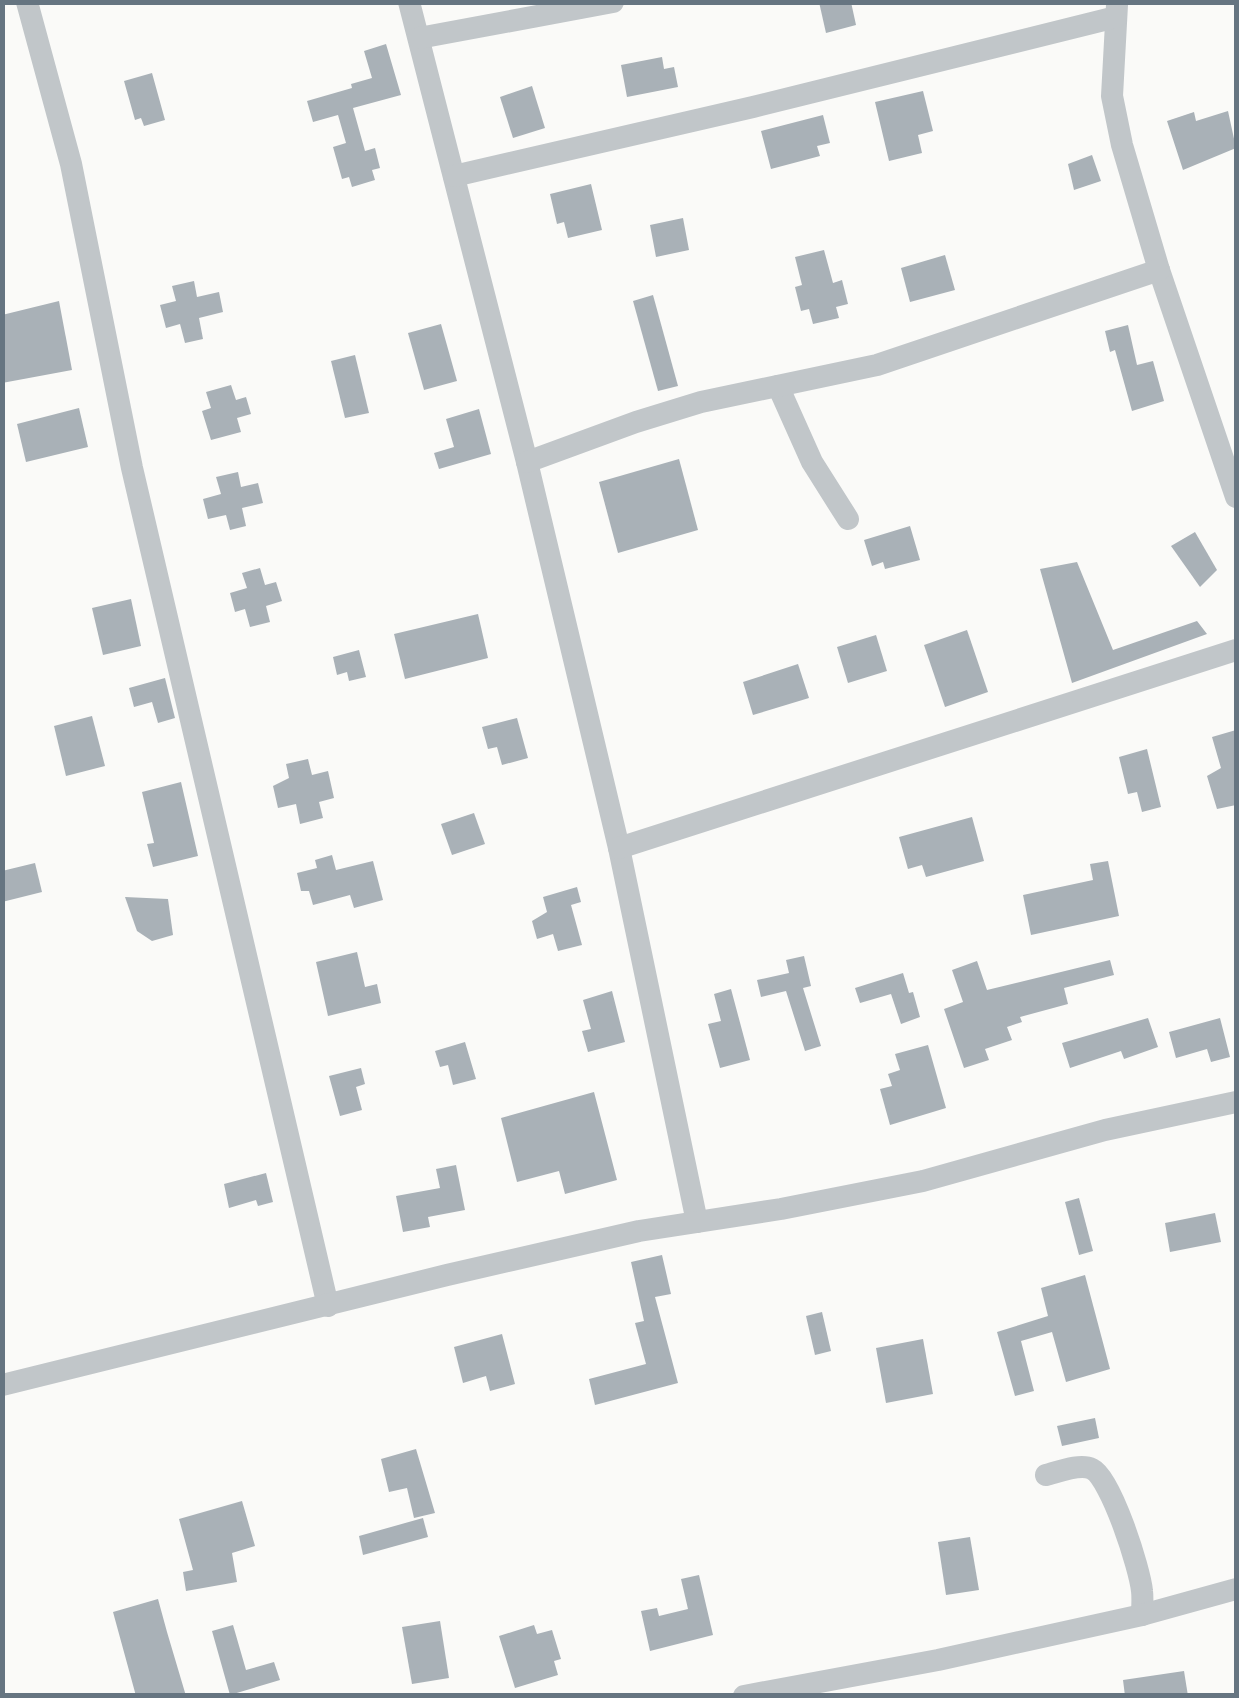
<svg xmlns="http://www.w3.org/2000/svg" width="1239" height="1698" font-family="'Space Grotesk',sans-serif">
  <rect width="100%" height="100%" fill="#fafaf8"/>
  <!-- building -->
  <g fill="#a9b1b7">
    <polygon points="819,2 851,2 856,25 826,33"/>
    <polygon points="386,44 401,95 353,108 365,151 375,148 380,168 372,170 375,180 352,187 349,177 342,179 333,147 346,143 338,115 313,122 307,101 352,88 351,84 372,78 364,51"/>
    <polygon points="662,57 664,69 674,67 678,87 627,97 621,65"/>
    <polygon points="152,73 165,120 144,126 141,118 135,120 124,81"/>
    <polygon points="532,86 545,128 513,138 500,97"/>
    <polygon points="923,91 933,131 918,135 922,153 889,161 875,102"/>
    <polygon points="1228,111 1236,148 1183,170 1167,121 1194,112 1196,121"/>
    <polygon points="823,115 830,143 817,146 820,156 771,169 761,131"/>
    <polygon points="1092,155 1101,181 1074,190 1068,164"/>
    <polygon points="591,184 602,230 568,238 564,222 557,224 550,194"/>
    <polygon points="683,218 689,250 656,257 650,225"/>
    <polygon points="824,250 833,283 842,280 848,304 836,307 839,318 813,324 809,309 801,311 795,287 802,285 795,257"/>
    <polygon points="945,255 955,290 910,302 901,268"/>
    <polygon points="194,281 197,297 219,292 223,312 199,318 203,339 185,343 180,324 166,328 160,305 176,301 172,286"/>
    <polygon points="653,295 678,386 658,391 633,301"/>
    <polygon points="59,301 72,370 2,383 2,315"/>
    <polygon points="441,324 457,381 424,390 408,333"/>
    <polygon points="1128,325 1137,365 1153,361 1164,401 1132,411 1115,350 1110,352 1105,331"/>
    <polygon points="355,355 369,413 345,418 331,361"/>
    <polygon points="231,385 236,400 246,397 251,414 237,418 241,432 211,440 202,411 211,408 206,392"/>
    <polygon points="79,408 88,447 26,462 17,424"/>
    <polygon points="479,409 491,454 439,469 434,453 454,447 446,419"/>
    <polygon points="679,459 698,530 618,553 599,482"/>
    <polygon points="238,472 241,487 258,483 263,503 242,508 246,526 230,530 226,515 208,519 203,499 221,494 216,477"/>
    <polygon points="910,526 920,560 885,569 883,562 872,566 864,540"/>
    <polygon points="1195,532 1217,570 1200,587 1171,546"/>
    <polygon points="1077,562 1113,650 1197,621 1207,634 1072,683 1040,569"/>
    <polygon points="260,568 265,585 276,582 282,601 266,606 270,622 250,627 245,609 235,612 230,593 247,588 242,573"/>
    <polygon points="131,599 141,646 103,655 92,608"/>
    <polygon points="478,614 488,658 405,679 394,634"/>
    <polygon points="967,630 988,692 945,707 924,645"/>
    <polygon points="876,635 887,671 848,683 837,647"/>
    <polygon points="359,650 366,677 349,681 347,672 337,675 333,657"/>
    <polygon points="798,664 809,698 753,715 743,682"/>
    <polygon points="165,678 175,718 158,723 152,702 134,707 129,688"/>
    <polygon points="92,716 105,766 66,776 54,726"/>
    <polygon points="517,718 528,758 502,765 497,747 488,749 482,727"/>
    <polygon points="1236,730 1236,805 1217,809 1207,776 1221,768 1212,737"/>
    <polygon points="1147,749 1161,807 1142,812 1137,792 1128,794 1119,757"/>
    <polygon points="308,759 312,775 328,771 334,798 319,802 323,818 300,824 296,804 278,808 273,786 289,778 286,764"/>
    <polygon points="181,782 198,856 153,867 147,844 154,843 142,792"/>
    <polygon points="474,813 485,844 452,855 441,824"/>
    <polygon points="972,817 984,861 926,877 922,865 908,869 899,837"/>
    <polygon points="332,855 336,870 373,861 383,900 354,908 350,895 313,905 309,891 301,891 297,873 317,868 315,860"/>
    <polygon points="1108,861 1119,916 1031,935 1023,895 1093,880 1090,864"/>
    <polygon points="35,863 42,892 2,902 2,871"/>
    <polygon points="577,887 581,902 571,905 582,945 558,951 553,934 537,939 532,921 547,912 543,897"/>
    <polygon points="125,897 168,899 173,935 152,941 137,931"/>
    <polygon points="357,952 365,987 377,984 381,1003 328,1016 316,962"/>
    <polygon points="804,956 811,986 803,988 821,1046 805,1051 786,991 761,997 757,980 789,973 786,960"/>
    <polygon points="1110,960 1114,975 1064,988 1068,1004 1020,1017 1022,1022 1007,1027 1012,1040 985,1049 989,1060 964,1068 944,1009 963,1002 952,970 977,961 987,990"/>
    <polygon points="903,973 909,993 913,992 920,1017 901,1024 891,994 860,1003 855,988"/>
    <polygon points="731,989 750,1060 720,1068 708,1024 721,1021 714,994"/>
    <polygon points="612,991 625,1042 588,1052 582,1031 591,1029 583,1000"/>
    <polygon points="1148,1018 1158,1047 1124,1059 1121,1051 1070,1068 1062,1043"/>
    <polygon points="1220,1018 1230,1057 1211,1062 1207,1049 1176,1058 1169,1032"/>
    <polygon points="465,1042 476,1079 453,1085 448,1065 440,1067 435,1051"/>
    <polygon points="928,1045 946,1108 890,1125 880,1089 892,1086 888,1074 900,1070 895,1054"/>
    <polygon points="361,1068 365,1084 356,1087 362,1110 340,1116 329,1076"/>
    <polygon points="594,1092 617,1180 565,1194 559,1171 517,1182 501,1118"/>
    <polygon points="456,1165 465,1210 428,1217 430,1227 403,1232 396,1196 440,1188 436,1169"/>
    <polygon points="266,1173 273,1202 258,1206 256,1200 229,1208 224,1184"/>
    <polygon points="1079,1198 1093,1251 1079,1255 1065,1202"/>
    <polygon points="1215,1213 1221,1242 1170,1252 1165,1223"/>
    <polygon points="662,1255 671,1294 655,1297 678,1383 595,1405 589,1379 646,1364 635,1323 644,1321 631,1262"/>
    <polygon points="1085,1275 1110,1369 1066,1382 1052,1332 1021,1341 1034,1391 1015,1396 997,1332 1048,1316 1041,1288"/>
    <polygon points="822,1312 831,1351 815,1355 806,1316"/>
    <polygon points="502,1334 515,1384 490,1391 486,1376 463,1383 454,1347"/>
    <polygon points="923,1339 933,1394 886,1403 876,1348"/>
    <polygon points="1095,1418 1099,1438 1062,1446 1057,1426"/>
    <polygon points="416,1449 435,1513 414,1518 407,1488 389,1492 381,1459"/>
    <polygon points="242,1501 255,1546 232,1553 237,1582 186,1591 183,1572 193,1570 179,1519"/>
    <polygon points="423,1518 428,1537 363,1555 359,1536"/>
    <polygon points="970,1537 979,1590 946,1595 938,1542"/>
    <polygon points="699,1575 713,1635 650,1651 641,1611 657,1608 659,1616 688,1609 681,1579"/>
    <polygon points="158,1599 167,1632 186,1696 136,1696 113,1612"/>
    <polygon points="440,1621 449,1678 412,1684 402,1627"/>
    <polygon points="233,1625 246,1670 274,1662 280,1680 230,1695 212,1631"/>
    <polygon points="534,1625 537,1634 552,1630 561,1659 554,1661 558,1675 515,1688 499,1636"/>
    <polygon points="1184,1671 1188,1696 1125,1696 1123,1680"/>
  </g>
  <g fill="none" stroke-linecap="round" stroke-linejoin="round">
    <!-- minor -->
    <g stroke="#c1c6c9" stroke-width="22">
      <polyline points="27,2 71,164 132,468 328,1306"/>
      <polyline points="409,2 527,462 619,848 697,1222"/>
      <polyline points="1117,5 1112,96 1122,145 1159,270 1236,497"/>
      <polyline points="419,38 613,2"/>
      <polyline points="454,176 753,107 1116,17"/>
      <polyline points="778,386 812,462 848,519"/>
      <polyline points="527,462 636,422 701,402 877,365 1159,270"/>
      <polyline points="619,848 1236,650"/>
      <polyline points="2,1385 447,1275 639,1231 781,1209 923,1181 1105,1130 1236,1102"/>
      <path d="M 1046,1475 C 1058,1472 1080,1463 1092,1469 C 1111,1478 1140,1569 1142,1591 C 1143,1599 1142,1607 1142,1615"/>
      <polyline points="744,1696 938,1660 1142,1615 1236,1589"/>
    </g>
  </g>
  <!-- border -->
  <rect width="1239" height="1698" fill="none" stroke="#667581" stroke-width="10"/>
</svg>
